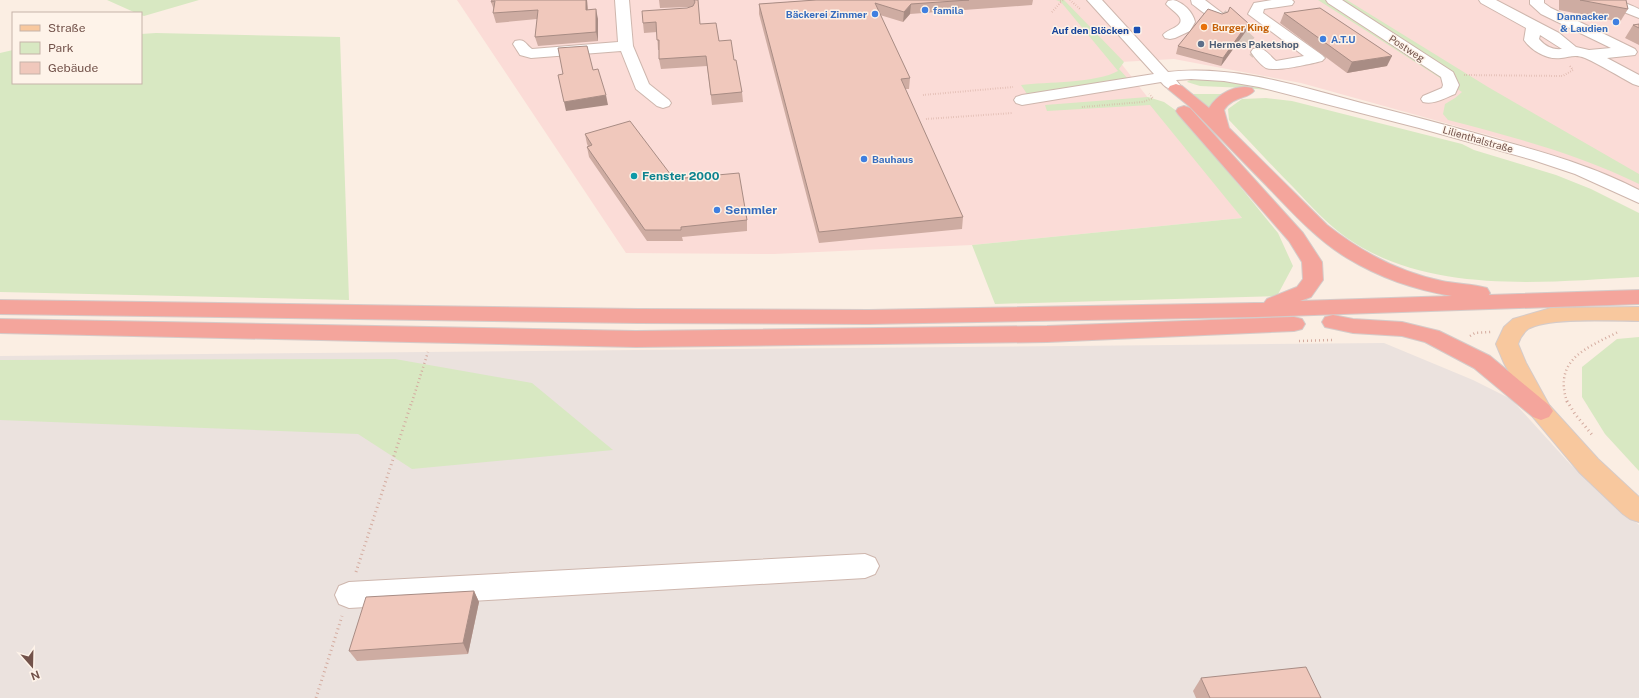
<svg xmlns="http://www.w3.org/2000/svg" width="1639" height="698" font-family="'Public Sans',sans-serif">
  <rect width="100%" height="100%" fill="#fbeee3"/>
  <!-- commercial -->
  <polygon fill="#fbdcd7" points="457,0 1639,0 1639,189 1585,165 1492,136 1301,83 1174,59 1120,62 1242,218 972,245 774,254 626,253"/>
  <!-- industrial -->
  <polygon fill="#ebe2de" points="1384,343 1473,380 1511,399 1571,465 1639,525 1639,698 0,698 0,356"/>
  <!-- green -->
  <g fill="#d8e8c2">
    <polygon points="107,0 199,0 144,16 141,15 141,13 136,13"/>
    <path d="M 1056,0 L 1064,0 L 1124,62 L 1119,69 L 1130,81 L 1027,94 L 1021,85 C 1046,82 1097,83 1118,71 L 1061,2 Z"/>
    <path d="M 1318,0 L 1347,0 L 1488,87 L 1639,174 L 1639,184 C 1579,154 1513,137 1448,120 L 1443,114 L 1445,104 L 1455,98 L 1462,92 Z"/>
    <polygon points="156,33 340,37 349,300 0,292 0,53 13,50 13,83 141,83 141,34"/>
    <polygon points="1194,79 1222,80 1291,92 1245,88 1200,86 1187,82 1188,81"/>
    <polygon points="1193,94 1225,94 1210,111"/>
    <polygon points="1148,97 1164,102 1181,114 1278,233 1293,266 1277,296 995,304 972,245 1242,218 1150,105 1047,111 1045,105"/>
    <path d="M 1266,98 L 1292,101 L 1462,144 L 1474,150 L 1556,175 L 1591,189 L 1639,213 L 1639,277 C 1544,282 1429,295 1347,238 C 1327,224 1311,206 1294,188 C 1272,166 1251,143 1229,120 L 1228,109 L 1242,99 Z"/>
    <polygon points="1639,337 1639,471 1605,434 1582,397 1582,367 1617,339"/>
    <polygon points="395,359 532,383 613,450 412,469 358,434 0,420 0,360"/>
  </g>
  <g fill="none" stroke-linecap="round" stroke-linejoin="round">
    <!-- minor-tunnel -->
    <polyline stroke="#d9c7bd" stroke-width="16" stroke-dasharray="16 8" stroke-linecap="butt" points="1220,16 1258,52"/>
    <defs>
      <g id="minor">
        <path d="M 615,0 L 629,0 L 633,46 L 649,84 L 669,100 L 671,103 L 669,106 L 663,108 L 657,106 L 636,89 L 621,51 L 531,58 L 520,55 L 513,44 L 515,41 C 525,38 525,44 532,49 L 618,42 Z"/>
        <path d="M 1087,0 L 1102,0 L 1168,72 C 1238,64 1307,89 1373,106 C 1416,117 1458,128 1499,140 C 1547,153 1595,167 1639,190 L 1639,203 L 1575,174 L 1533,160 L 1419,128 L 1259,87 L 1224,81 L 1191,79 L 1176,80 L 1180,85 L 1178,88 C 1169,90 1166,88 1161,82 L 1022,105 L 1016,103 L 1014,100 L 1016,97 L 1022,95 L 1154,74 Z"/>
        <path d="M 1173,0 C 1183,2 1193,12 1195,22 L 1190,31 L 1175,38 L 1170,39 L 1165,38 L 1163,35 C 1167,29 1184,27 1180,18 C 1178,13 1170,9 1166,4 L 1168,1 Z"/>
        <path d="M 1191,0 L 1205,0 L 1226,16 L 1224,19 C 1212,22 1201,10 1192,4 Z"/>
        <path d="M 1272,0 L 1292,0 L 1294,2 L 1292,5 L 1264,9 L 1263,13 L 1322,55 L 1325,58 L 1322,61 C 1309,64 1278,72 1266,68 C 1261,65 1254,57 1251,52 L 1253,49 C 1264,46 1268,54 1276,61 L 1304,56 L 1248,14 L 1254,3 Z"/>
        <path d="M 1326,0 L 1342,0 L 1453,72 L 1459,85 L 1455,94 C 1445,98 1434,105 1423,102 L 1421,99 L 1423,96 L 1442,88 L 1443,85 L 1441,77 L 1328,3 Z"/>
        <path d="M 1479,0 L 1496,0 L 1559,33 L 1576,47 L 1589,50 L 1611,48 L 1541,14 L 1530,4 L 1530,0 L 1544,0 L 1544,3 L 1551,8 L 1635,49 L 1637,52 L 1635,55 L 1607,58 L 1639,75 L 1639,86 L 1633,84 C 1618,76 1601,65 1585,58 C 1575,54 1570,57 1561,58 C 1547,60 1532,51 1524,40 L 1526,28 L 1481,3 ZM 1540,35 L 1562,49 C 1552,50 1545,46 1539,39 Z"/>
        <path d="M 1599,0 C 1617,0 1622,1 1639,9 L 1639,18 L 1601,3 Z"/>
        <polygon points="865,554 875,558 879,566 875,574 865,578 349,608 339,604 335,595 339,586 349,582"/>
      </g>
      <path id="major" d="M 1639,307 L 1639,321 C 1613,321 1549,317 1528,329 C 1523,333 1520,338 1518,344 L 1526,363 L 1549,405 L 1598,459 L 1639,497 L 1639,522 L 1630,519 L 1623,514 L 1580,473 L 1533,417 L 1504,363 L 1496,344 L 1504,327 L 1513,319 L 1551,308 Z"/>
      <g id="highway">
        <path d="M 1176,84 L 1182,86 L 1209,108 C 1218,94 1235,84 1252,88 L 1254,91 C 1248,99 1233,96 1224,110 L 1229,128 L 1327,225 C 1361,252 1399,272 1442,281 C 1457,284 1473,284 1487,288 L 1490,293 L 1489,295 L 1639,290 L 1639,304 L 1255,317 L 869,324 L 638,323 L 0,314 L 0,300 L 638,309 L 869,310 L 1255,303 L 1264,303 L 1267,299 L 1297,287 L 1303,279 L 1302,262 L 1289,241 L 1178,114 L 1176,111 L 1178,108 L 1184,106 L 1190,108 L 1303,233 L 1322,262 L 1323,280 L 1311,297 L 1300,301 L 1452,296 C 1415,290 1378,277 1347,258 C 1316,239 1291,211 1266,185 C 1240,159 1215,132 1189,106 L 1168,89 L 1170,86 Z"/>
        <polygon points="1333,315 1353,319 1402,322 1439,331 1490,356 1549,405 1553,411 1549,417 1541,420 1533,417 1474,368 1425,342 1402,336 1353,333 1325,327 1322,322 1325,317"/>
        <polygon points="1294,317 1302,319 1305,324 1302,329 1294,331 1047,342 636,347 0,333 0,319 636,331 1047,326"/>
      </g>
    </defs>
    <!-- minor casing -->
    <use href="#minor" stroke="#ceb6ad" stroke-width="2"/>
    <!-- major casing -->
    <use href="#major" stroke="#d5cbc9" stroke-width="2"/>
    <!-- highway casing -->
    <use href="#highway" stroke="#d5cbc9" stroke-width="2"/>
    <!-- path-far2 -->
    <g stroke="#d4ab9f" stroke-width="2" stroke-dasharray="0.5 2" stroke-linecap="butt">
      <polyline points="1070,0 1080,9"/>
      <polyline points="1052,12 1061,2 1060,1 1064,0"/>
      <polyline points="1464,75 1563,76 1573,70 1570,66"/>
      <polyline points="923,95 1013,87"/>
      <polyline points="1082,107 1143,102 1153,98 1149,94"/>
      <polyline points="926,119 1013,113"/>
    </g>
    <!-- path-far1 -->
    <g stroke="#d4ab9f" stroke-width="2.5" stroke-dasharray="1 3" stroke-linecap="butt">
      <polyline points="1470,336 1475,333 1491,332"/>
      <polyline points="1299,341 1332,340"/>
      <polyline points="412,402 428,352"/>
      <path d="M 1567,402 C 1553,359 1587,348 1618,332"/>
    </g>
    <!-- path -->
    <g stroke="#d4ab9f" stroke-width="3" stroke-dasharray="1 3.5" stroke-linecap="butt">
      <polyline points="1567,401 1575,414 1593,436"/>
      <polyline points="356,572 412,401"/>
      <polyline points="316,698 342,616"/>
    </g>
    <!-- minor -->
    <use href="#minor" fill="#fff" fill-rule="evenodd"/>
    <!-- major -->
    <use href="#major" fill="#f8c89e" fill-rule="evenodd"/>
    <!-- highway -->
    <use href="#highway" fill="#f4a59c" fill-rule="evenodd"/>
  </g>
  <!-- wall -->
  <g fill="#ceaca2">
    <polygon points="587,0 588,10 598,19 598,41 538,46 535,37 537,19 496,23 493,13 494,10 491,2"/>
    <polygon points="659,0 698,0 700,24 719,41 734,60 742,92 743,102 712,105 707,66 661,69 659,59 659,50 658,50 657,32 644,33 643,23 691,7 688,7 660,8"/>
    <polygon points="816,0 1033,0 1032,5 910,14 903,22 880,15 910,78 909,89 905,89 963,217 962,229 819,243 759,14 759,4"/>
    <polygon points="1559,0 1626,0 1628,9 1620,22 1559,10"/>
    <polygon points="1284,13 1387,66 1347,73 1280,23"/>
    <polygon points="1639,24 1639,45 1625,38 1633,25"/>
    <polygon points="1246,31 1221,66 1176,54 1178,46"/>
    <polygon points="585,134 674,179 747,220 747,231 682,237 683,241 647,241 589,157 587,147 588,146 587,144"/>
    <polygon points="474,591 479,602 468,654 357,661 349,651"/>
    <polygon points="1201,678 1321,698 1196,698 1193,691"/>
  </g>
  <!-- shaded-wall -->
  <g fill="#a88c84">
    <polygon points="586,0 587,0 588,19 586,10"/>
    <polygon points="911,4 910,14 903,22 904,12"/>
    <polygon points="596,9 598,19 598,41 596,32"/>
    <polygon points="1248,23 1246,31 1221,66 1223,58"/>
    <polygon points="1392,56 1387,66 1347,73 1352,62"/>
    <polygon points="606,95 608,105 566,111 564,102"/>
    <polygon points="474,591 479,602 468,654 463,643"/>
  </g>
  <!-- building -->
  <g fill="#f0c8bc" stroke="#a88c84">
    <polygon points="492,0 586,0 586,10 596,9 596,32 535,37 538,10 493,13 495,1 491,2"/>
    <polygon points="694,0 698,0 700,24 716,23 719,41 731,40 734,60 736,60 742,92 711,95 706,56 659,59 659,40 657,40 656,22 643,23 642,11 687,8 693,6 695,2"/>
    <polygon points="816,0 969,0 911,4 904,12 875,3 910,78 901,79 963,217 819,232 759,4"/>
    <polygon points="1580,0 1626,0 1628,9"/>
    <polygon points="1230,7 1248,23 1223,58 1178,46 1208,9 1222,14 1228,12"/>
    <polygon points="1320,8 1392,56 1352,62 1284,13"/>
    <polygon points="1639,24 1639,28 1633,25"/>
    <polygon points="587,46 593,70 598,69 606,95 564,102 558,75 563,74 558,48"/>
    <polygon points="630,121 674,179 739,173 747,220 681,227 681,230 645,230 587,147 592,145 585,134"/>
    <polygon points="474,591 463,643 349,651 366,597"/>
    <polygon points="1306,667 1321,698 1210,698 1201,678"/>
  </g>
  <!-- markers -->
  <g fill="#3f7fe0" stroke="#fef3e9" stroke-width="1.5">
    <circle cx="925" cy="10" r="4"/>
    <circle cx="875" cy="14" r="4"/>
    <circle cx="1616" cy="22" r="4"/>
    <circle cx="1323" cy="39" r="4"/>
    <circle cx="864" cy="159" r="4"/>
    <circle cx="717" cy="210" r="4"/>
  </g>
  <circle fill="#e8710a" stroke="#fef3e9" stroke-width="1.5" cx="1204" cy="27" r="4"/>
  <rect fill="#1a4fb4" stroke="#fef3e9" stroke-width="1.5" x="1133" y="26" width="8" height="8" rx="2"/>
  <circle fill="#5c6f8a" stroke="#fef3e9" stroke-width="1.5" cx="1201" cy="44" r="4"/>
  <circle fill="#0f9aa8" stroke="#fef3e9" stroke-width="1.5" cx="634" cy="176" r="4"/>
  <g text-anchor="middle" stroke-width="3" stroke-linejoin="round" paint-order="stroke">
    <!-- far-shop labels -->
    <g font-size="10" font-weight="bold" fill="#366cbe" stroke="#fef3e9" text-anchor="start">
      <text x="933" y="14">famila</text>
      <text x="867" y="18" text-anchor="end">Bäckerei Zimmer</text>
      <text x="1608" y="20" text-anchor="end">Dannacker<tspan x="1608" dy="12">&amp; Laudien</tspan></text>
      <text x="1331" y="43">A.T.U</text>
      <text x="872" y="163">Bauhaus</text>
    </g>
    <!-- far-food labels -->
    <g font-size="10" font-weight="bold" fill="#c56008" stroke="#fef3e9" text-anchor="start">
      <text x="1212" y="31">Burger King</text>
    </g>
    <!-- far-transit labels -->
    <g font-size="10" font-weight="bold" fill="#164399" stroke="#fef3e9" text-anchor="end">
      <text x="1129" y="34">Auf den Blöcken</text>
    </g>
    <!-- far-service labels -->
    <g font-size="10" font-weight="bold" fill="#4e5e75" stroke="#fef3e9" text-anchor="start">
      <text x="1209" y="48">Hermes Paketshop</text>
    </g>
    <!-- far-street labels -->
    <g font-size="10" fill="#72524a" stroke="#fef3e9">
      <text transform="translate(1407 48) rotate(33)" y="4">Postweg</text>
      <text transform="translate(1478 139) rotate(16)" y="4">Lilienthalstraße</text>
    </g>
    <!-- culture labels -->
    <g font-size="12" font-weight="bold" fill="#0d838f" stroke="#fef3e9" text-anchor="start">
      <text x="642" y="180">Fenster 2000</text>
    </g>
    <!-- shop labels -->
    <g font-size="12" font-weight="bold" fill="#366cbe" stroke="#fef3e9" text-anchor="start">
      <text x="725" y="214">Semmler</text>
    </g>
  </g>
  <!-- legend -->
  <rect x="12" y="12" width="130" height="72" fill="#fef3e9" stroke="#c6b3a9"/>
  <rect x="20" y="25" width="20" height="6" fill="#f8c89e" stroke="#c6b3a9"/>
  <text x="48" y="32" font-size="12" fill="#72524a">Straße</text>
  <rect x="20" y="42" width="20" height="12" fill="#d8e8c2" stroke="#c6b3a9"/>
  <text x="48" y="52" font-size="12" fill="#72524a">Park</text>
  <rect x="20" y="62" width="20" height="12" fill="#f0c8bc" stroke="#c6b3a9"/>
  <text x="48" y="72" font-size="12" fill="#72524a">Gebäude</text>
  <!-- north arrow -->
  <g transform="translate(32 666) rotate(160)" stroke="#fef3e9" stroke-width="3" paint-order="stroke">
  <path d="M0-3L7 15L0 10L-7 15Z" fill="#72524a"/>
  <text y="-6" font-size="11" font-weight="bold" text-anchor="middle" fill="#72524a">N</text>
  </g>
</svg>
